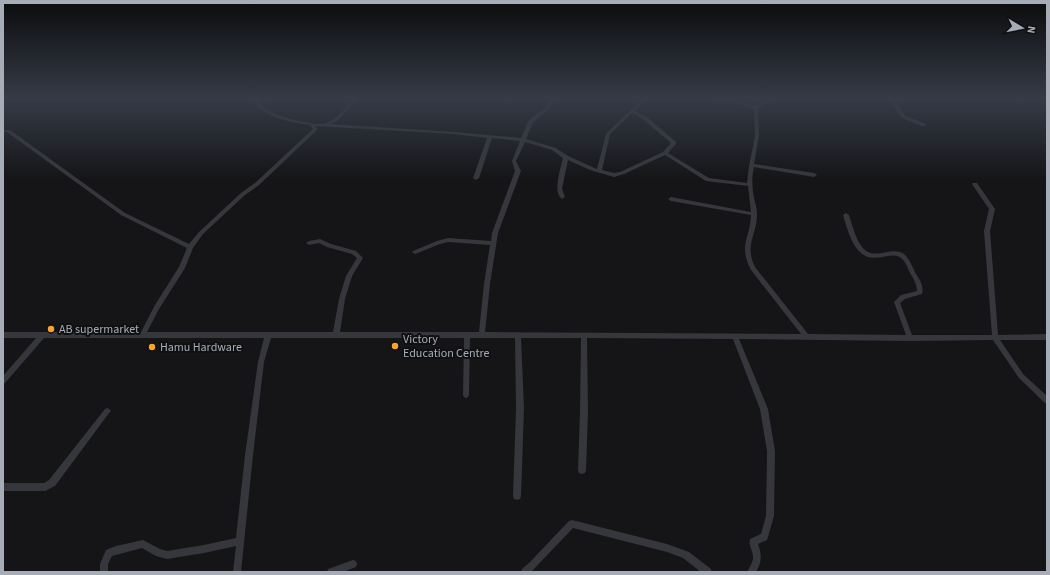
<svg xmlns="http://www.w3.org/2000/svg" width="1050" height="575" font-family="'Source Sans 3',sans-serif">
  <rect width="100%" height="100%" fill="#151517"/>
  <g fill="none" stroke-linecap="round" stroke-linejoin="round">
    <!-- minor -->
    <g fill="#36373c" fill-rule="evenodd">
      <path d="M 255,98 L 260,99 L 272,98 L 260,102 C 262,105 263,107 266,109 C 275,116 315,127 326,123 C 337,119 346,107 354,98 L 359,98 L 337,121 L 331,124 L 454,132 L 521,138 L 529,120 L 545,108 L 551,98 L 555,98 L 549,110 L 533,122 L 526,139 L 556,148 L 568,156 L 597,169 L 606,134 L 643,98 L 648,98 L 635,111 L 648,118 L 676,142 L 676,144 L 668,153 L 709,178 L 747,183 L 749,166 L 755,136 L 754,109 L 731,102 L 713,98 C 728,98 741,102 755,106 L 768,98 L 773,98 L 758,109 L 759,136 L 754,164 L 814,173 L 817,175 L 814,177 L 754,167 C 752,175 752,184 753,192 C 754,200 757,207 757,214 C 757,235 744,245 755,267 L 808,334 L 906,335 L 894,302 L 901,295 L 917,291 C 917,283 912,277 909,271 C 907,266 905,261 901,258 C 892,250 875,264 862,254 C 851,245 847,228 843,215 L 846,213 L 849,215 C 853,227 856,243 866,251 C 878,259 894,245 905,255 C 910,260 913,268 916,274 C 920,280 924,286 922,294 L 905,299 L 900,303 L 912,335 L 992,335 L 984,231 L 989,209 L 972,184 L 973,183 L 977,183 L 995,209 L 990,231 L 998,335 L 1047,334 L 1047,340 L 1000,340 L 1023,374 L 1047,396 L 1047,404 L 1045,403 L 1019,378 L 993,340 L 910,341 L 739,339 L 768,409 L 775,451 L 774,516 L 767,540 L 758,544 C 762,555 762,562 756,572 L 747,572 C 749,568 752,564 753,559 C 754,552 748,546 750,539 L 761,534 L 766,516 L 767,451 L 760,409 L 733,339 L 587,338 L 588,411 L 586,470 L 585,473 L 582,474 L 579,473 L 578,470 L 580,411 L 581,338 L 521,338 L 524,408 L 521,496 L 520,499 L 517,500 L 514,499 L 513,496 L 516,408 L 515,338 L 470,338 L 469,395 L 468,397 L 466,398 L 464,397 L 463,395 L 464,338 L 271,338 L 264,362 L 253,455 L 241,572 L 233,572 L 236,546 L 204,553 L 167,559 L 156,556 L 142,548 L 112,556 L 108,564 L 108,572 L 100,572 L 100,564 L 106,550 L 116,546 L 143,540 L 160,549 L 167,551 L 204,545 L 236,538 L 245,455 L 258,362 L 264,338 L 44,338 L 5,383 L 3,384 L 3,376 L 36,338 L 3,338 L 3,332 L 141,332 L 155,305 L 179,267 L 187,248 L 121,215 L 7,132 L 3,132 L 3,130 L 10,130 L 125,213 L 189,244 L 199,232 L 241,193 L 255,183 L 313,129 L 310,125 C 296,123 255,117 255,98 ZM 632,113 L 644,120 L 671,143 L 663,152 L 620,172 L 614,173 L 602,170 L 610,134 ZM 315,126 L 454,134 L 487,138 L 473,178 L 476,180 L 479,178 L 492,138 L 520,141 L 512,161 L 515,171 L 492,233 L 491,241 L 448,238 L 437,241 L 413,251 L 412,252 L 415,254 L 440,244 L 448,242 L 490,245 L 484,284 L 479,332 L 340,332 L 345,299 L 352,276 L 363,258 L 356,251 L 331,244 L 320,239 L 309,241 L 306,243 L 309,245 L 319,243 L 327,247 L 352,254 L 357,258 L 346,276 L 339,299 L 333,332 L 147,332 L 159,309 L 185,268 L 193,248 L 203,234 L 245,195 L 259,185 L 317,130 L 317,129 ZM 525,142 L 552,150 L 563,158 C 561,168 552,192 562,199 L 565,197 L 562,189 L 568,160 L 590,170 L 614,177 L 624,174 L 665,155 L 706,181 L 748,186 L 751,212 L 671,197 L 668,199 L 671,201 L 751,215 C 750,239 738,245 751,270 L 801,334 L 485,332 L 490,284 L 498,233 L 521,171 L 516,161 Z"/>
      <polygon points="888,98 892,98 906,116 926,124 926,126 922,126 902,118"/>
      <polygon points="107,408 109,409 111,411 109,413 55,486 45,491 3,491 3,483 44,483 49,480 105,409"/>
      <polygon points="572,520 667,544 689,552 711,569 712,572 701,572 683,558 667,552 573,528 531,572 521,572 522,569 530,562 569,521"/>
      <polygon points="353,560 356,561 357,564 356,567 343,572 327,572 328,569"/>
    </g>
  </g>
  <!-- sky -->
  <linearGradient id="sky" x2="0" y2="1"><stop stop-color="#0c0c0d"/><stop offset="0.55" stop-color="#353b47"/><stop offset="1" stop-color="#353b47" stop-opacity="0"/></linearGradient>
  <rect width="1050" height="179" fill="url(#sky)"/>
  <!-- markers -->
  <g fill="#f7a42d" stroke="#101012" stroke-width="1.5">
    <circle cx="51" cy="329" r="4"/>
    <circle cx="395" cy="346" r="4"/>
    <circle cx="152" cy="347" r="4"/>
  </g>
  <g text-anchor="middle" stroke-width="4" stroke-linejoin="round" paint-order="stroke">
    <!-- poi labels -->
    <g font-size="12" fill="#a6adb7" stroke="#101012" text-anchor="start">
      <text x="59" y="333">AB supermarket</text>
      <text x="403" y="343">Victory<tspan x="403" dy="14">Education Centre</tspan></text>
      <text x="160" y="351">Hamu Hardware</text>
    </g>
  </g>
  <!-- border -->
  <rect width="1050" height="575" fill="none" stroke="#a6adb7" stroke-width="8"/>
  <!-- north arrow -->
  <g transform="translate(1022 28) rotate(100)" stroke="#101012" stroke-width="3" paint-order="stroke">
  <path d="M0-3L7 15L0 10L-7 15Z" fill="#a6adb7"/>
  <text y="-6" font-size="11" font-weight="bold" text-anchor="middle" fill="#a6adb7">N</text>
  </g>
</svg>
